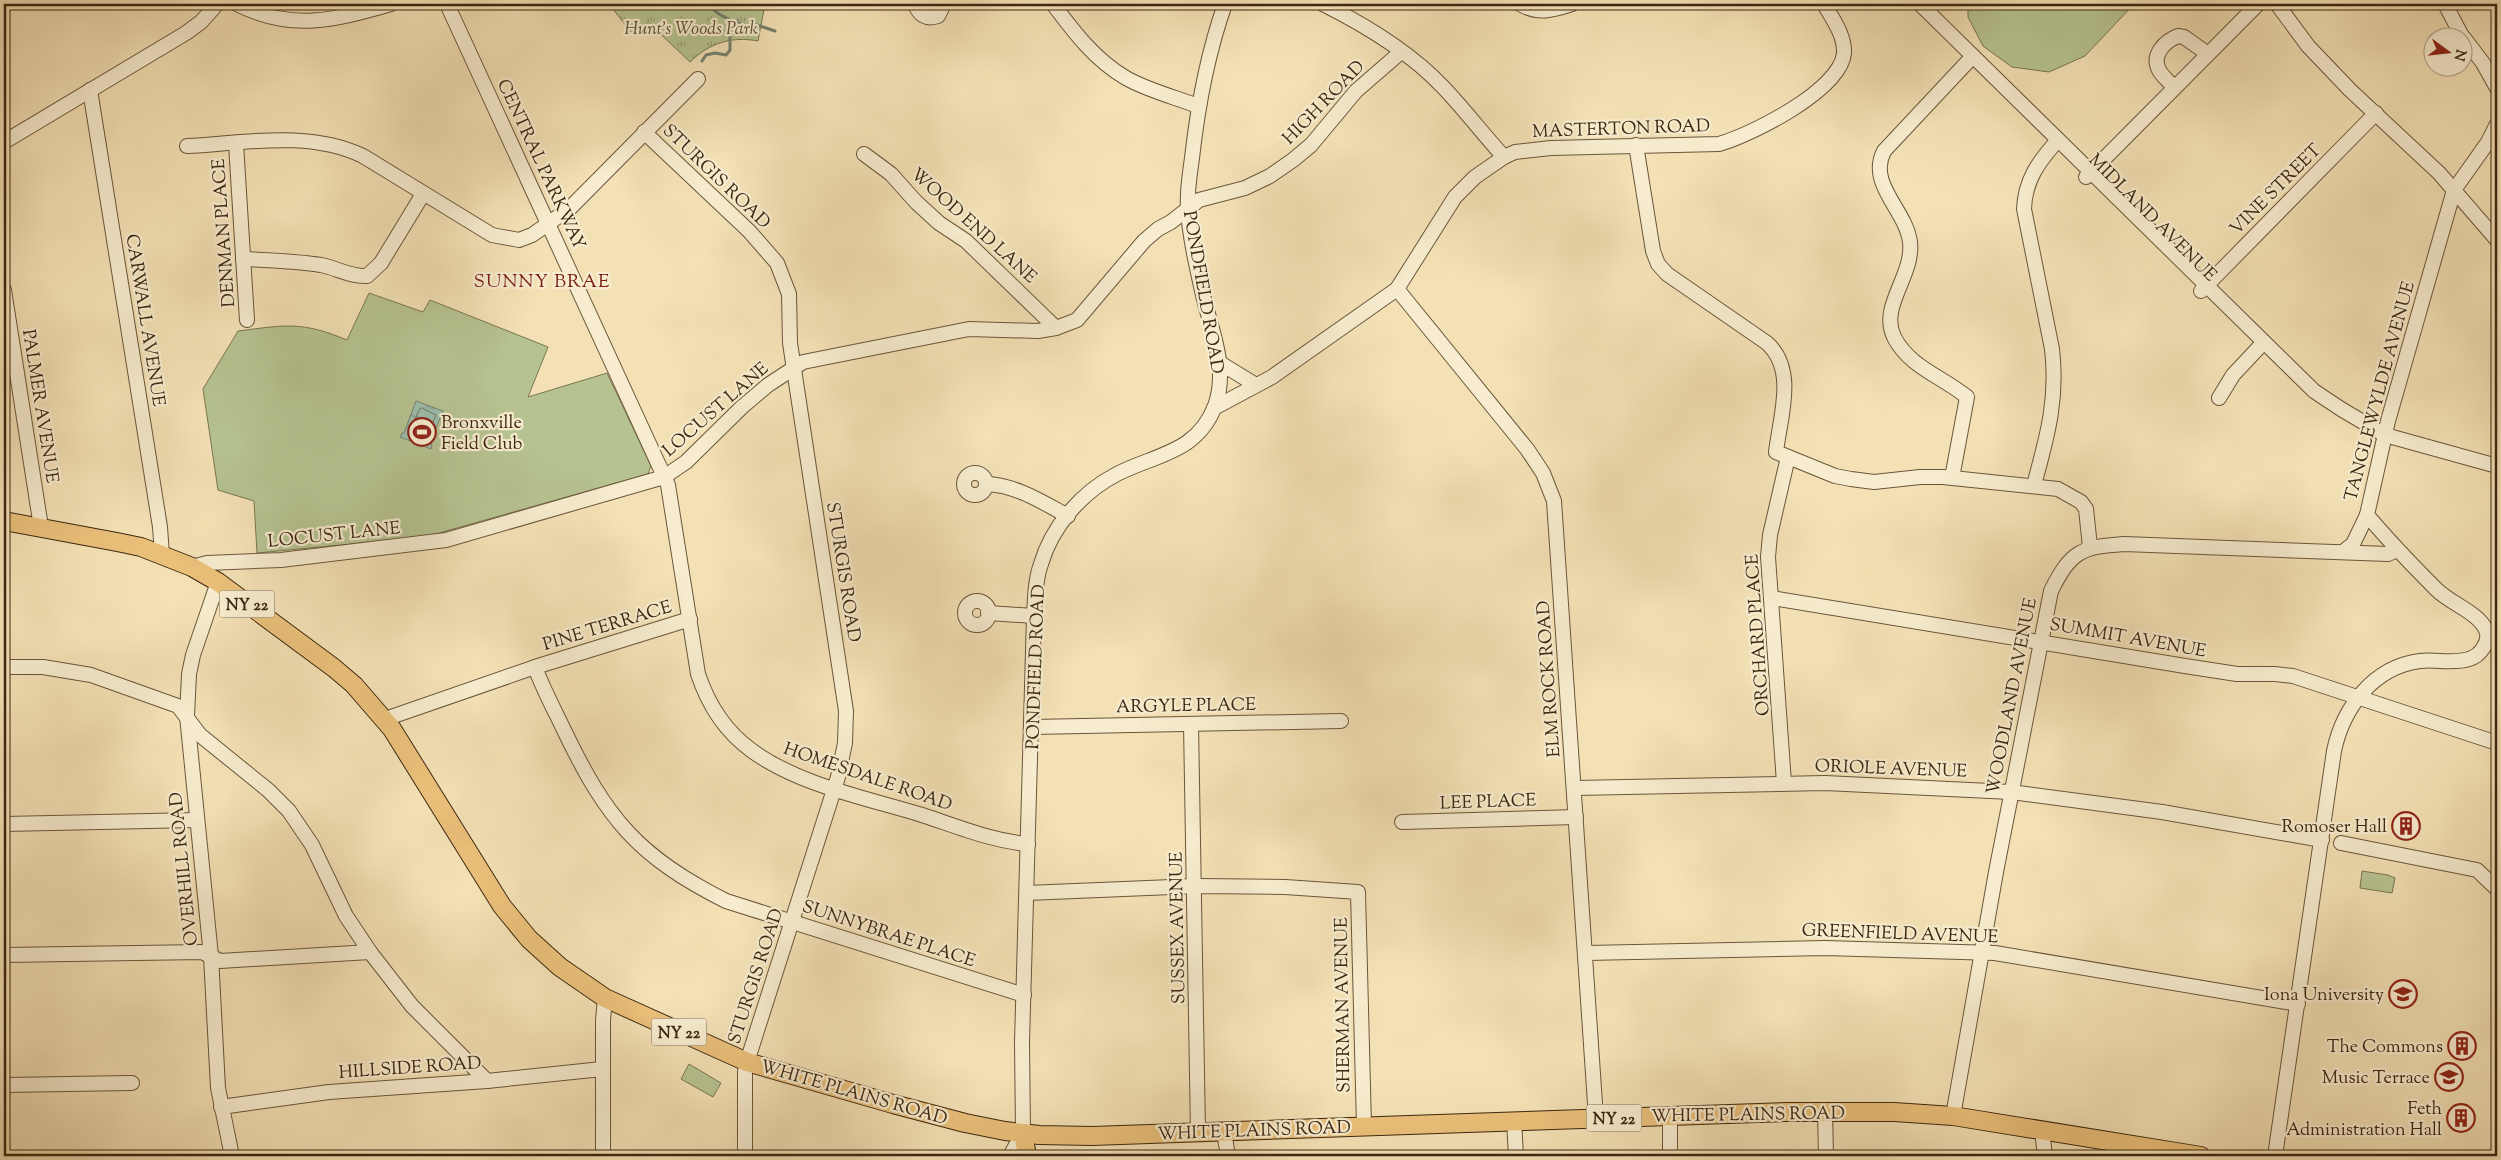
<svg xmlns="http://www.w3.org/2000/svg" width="2501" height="1160" font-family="'Sorts Mill Goudy',serif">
  <defs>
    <pattern id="grass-tufts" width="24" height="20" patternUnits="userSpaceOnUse" patternTransform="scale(1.25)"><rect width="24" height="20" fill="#b6c391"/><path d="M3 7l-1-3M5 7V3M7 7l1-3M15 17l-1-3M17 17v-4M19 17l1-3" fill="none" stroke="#959e75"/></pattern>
    <pattern id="water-ripples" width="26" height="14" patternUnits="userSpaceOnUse" patternTransform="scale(1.25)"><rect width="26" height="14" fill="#9bbead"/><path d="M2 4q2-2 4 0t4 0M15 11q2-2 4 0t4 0" fill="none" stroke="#809a8b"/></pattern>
  </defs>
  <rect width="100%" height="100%" fill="#f3e1b5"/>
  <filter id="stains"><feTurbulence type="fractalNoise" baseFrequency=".004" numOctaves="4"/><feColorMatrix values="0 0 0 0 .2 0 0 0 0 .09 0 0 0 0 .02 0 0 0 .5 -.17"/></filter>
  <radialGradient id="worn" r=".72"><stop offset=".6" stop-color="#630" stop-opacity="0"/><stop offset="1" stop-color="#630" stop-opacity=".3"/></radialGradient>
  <!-- grass -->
  <path fill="url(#grass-tufts)" stroke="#7a7551" d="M 609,4 L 765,4 L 758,41 C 732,36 709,43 690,62 L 648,22 L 634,36 Z"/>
  <!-- pitch -->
  <g fill="#b6c391" stroke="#7a7551">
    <polygon points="1968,4 2134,4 2085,56 2049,72 2012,67 1983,46 1968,17"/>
    <path d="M 369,293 L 423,312 L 430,300 L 548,347 L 528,397 L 607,373 L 651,466 L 648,474 L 425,537 L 257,553 L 254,501 L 218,490 L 203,389 L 238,331 C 286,325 301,321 347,340 Z"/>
    <polygon points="2362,871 2388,875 2395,878 2392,893 2360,888"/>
    <polygon points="689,1064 721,1083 713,1097 681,1079"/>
  </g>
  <!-- water -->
  <polygon fill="url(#water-ripples)" stroke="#75826f" points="416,401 443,411 430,443 432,444 431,449 400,437 402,433 404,433"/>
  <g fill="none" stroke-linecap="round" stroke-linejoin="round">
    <!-- shore -->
    <polygon stroke="#6c725f" stroke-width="1" points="422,408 436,415 425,441 409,434 419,410"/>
    <!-- stream -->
    <g stroke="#75826f" stroke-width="3">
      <path d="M 714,4 L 714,10 C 719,16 741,24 750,27 L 754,24 L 775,31"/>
      <polyline points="702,61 706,55 715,53 726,55 730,50 730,28 737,21"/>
    </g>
    <defs>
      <g id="minor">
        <path d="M 237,4 C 291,32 335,20 391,4"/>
        <path d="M 447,4 L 668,485 L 698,674 C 708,704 725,731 751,750 C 798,785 867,798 922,815 C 956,826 992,841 1028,844"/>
        <path d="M 915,4 C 919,15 926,20 938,16 L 944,4"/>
        <path d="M 1053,4 C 1074,32 1095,60 1126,78 C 1147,90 1174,97 1198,106"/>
        <path d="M 1323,4 C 1365,25 1410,52 1443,87 C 1464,109 1483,134 1504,157"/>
        <path d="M 1520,4 C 1538,15 1553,10 1572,4"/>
        <polyline points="1920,4 2314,391 2341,409 2385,435 2497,466"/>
        <polyline points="2277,4 2308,46 2350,90 2439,173 2497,240"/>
        <polyline points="2445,4 2463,38"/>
        <polyline points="2464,38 2483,63 2497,88"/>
        <path d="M 2174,88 C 2170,82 2162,76 2159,70 C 2151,55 2165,41 2178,36 L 2184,37 L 2208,54"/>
        <polyline points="90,90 160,527 162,555"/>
        <polyline points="644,132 749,231 777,263 789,294 790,343 846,711 845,743 838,777 747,1062 745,1072 745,1156"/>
        <polyline points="4,142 186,33 201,22 217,4"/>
        <polyline points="236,144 247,320"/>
        <path d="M 1636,145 L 1653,251 L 1658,264 L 1667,274 L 1767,343 C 1797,370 1780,417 1776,452 L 1835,476 L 1851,479 L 1874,482 L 1920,477 L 1943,477 L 2058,489 L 2081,502 L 2086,509 L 2090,547"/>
        <path d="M 187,146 C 245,143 309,130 363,156 L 492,235 L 519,240 L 532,235 L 569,209 L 698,79"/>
        <polyline points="864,154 891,174 916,202 939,223 966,241 1056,328"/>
        <polyline points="2086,177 2258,4"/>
        <path d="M 243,259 C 270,260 295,261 321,265 C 337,268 350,277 367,276 L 381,263 L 423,194"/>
        <polyline points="1397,289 1527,449 1543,473 1554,501 1596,1118"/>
        <polyline points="4,290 41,527"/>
        <polyline points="2201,291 2376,113"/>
        <polyline points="1220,363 1256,385"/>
        <polyline points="2219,398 2233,375 2264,342"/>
        <path d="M 1214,408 L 1272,377 L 1397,289 L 1455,197 L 1475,177 L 1504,157 L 1515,152 L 1551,148 L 1719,144 C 1751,135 1841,90 1844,53 C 1845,35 1832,18 1824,4"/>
        <circle cx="975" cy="484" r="11"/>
        <path d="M 1952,478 L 1967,397 C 1943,377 1909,367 1894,337 C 1879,306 1914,276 1910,242 C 1906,210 1867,184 1884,151 L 1973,56"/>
        <path d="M 986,484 C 1016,485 1042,502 1068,516"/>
        <path d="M 2034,485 C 2047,437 2058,400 2052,349 L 2024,209 C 2025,180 2039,161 2058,140"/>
        <polyline points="2343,552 2353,544 2367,515"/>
        <polyline points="192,567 207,563 281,560 446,540 664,477 686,462 742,407 768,385 803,362 969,329 1038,331 1056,328 1077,320 1144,241 1158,229 1171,222 1199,200 1245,188 1270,176 1293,160 1311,145 1356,91 1401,52"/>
        <polyline points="218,582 193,655 189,674 187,716 211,956 218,1088 232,1156"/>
        <polyline points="1772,598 2185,666 2237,674 2275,674 2293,676 2497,743"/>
        <circle cx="977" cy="613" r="12"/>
        <polyline points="988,613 1034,616"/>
        <polyline points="4,667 43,667 91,675 178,706 200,735 268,790 289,811 312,845 346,916 370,952 412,1006 487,1081"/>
        <path d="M 535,667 C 543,689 554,709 564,730 C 606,818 638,857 726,901 L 1024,995"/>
        <polyline points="385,719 535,667 690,619"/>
        <polyline points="1191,724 1198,1133"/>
        <polyline points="1032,727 1341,721"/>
        <polyline points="1784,783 1768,557 1770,535 1788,457"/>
        <polyline points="1575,788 1825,783 2011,792 2162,812 2322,840"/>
        <polyline points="1402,822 1576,817"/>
        <polyline points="4,824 197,820"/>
        <polyline points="2341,843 2477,870 2497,889"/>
        <polyline points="1027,893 1196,886 1285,887 1358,892 1364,1126"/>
        <polyline points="1586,953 1825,948 1995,953 2298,1004"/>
        <polyline points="4,955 202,952 220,961 370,952"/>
        <polyline points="4,1085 132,1083"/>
        <polyline points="221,1107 329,1092 487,1081 602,1069"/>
        <polyline points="1825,1112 1826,1156"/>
        <path d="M 1953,1116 L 1996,872 L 2051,591 C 2071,551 2081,547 2124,544 L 2388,554 L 2397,550"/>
        <polyline points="1514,1121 1516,1156"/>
        <polyline points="2042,1130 2045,1156"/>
        <polyline points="1224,1132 1228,1156"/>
        <polyline points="603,1156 603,1020 605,998"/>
        <path d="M 1010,1156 L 1023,1133 L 1022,1042 L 1034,616 C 1035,599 1035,580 1041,564 C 1052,526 1082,492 1117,474 C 1156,454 1197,453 1215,406 C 1228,370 1213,335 1204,299 C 1198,274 1192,247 1189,222 C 1186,200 1189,179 1192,158 C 1198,104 1207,55 1225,4"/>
        <polyline points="1670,1156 1670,1116"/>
        <path d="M 2275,1156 L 2334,751 C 2343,708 2373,667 2420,661 C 2435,659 2454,664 2469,659 C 2480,656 2491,641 2486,630 C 2479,613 2450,603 2437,590 C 2412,565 2389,541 2367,515 L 2388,421 L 2454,190 L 2488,142 L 2497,124"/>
      </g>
      <g id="major">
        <polyline points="4,521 117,542 141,547 192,567 218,582 334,668 354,685 392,729 502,906 529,939 560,967 605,998 747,1062 893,1104 965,1123 1005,1131 1039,1135 1092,1136 1786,1112 1894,1112 1953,1116 2201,1156"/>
        <polyline points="1023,1133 1027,1156"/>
      </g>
    </defs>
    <!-- minor casing -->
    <use href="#minor" stroke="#6a563a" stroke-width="16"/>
    <!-- major casing -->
    <use href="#major" stroke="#3d2711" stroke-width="20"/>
    <!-- minor -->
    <use href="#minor" stroke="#f7eccf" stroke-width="14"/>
    <!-- major -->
    <use href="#major" stroke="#eac07a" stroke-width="18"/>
  </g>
  <!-- icons -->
  <defs>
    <symbol id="stadium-ring" viewBox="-11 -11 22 22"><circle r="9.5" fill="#f7eccf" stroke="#8f2418" stroke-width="1.5"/><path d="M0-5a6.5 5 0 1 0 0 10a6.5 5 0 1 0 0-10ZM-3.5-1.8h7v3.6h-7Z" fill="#8f2418"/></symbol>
    <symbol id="building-ring" viewBox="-11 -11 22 22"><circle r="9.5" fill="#f7eccf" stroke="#8f2418" stroke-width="1.5"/><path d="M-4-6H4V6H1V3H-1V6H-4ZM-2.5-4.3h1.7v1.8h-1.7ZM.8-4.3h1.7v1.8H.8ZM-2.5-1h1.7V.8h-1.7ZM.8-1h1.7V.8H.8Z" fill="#8f2418"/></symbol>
    <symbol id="university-ring" viewBox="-11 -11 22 22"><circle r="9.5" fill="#f7eccf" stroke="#8f2418" stroke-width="1.5"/><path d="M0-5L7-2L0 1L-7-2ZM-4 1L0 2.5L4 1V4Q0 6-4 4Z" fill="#8f2418"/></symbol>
  </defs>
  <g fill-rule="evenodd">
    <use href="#stadium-ring" x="406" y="416" width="32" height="32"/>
    <use href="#building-ring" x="2390" y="810" width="32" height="32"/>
    <use href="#university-ring" x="2387" y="978" width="32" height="32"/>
    <use href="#building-ring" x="2446" y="1030" width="32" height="32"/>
    <use href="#university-ring" x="2433" y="1061" width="32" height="32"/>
    <use href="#building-ring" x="2445" y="1102" width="32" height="32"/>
  </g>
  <g text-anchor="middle" stroke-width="4.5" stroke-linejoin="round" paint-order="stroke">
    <!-- shield labels -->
    <g fill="#f7eccf" stroke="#75624a" stroke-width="1">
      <rect x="219.5" y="590.5" width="55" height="27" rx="4"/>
      <rect x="651.5" y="1018.5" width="55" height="27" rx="4"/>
      <rect x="1586.5" y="1104.5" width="55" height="27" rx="4"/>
    </g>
    <g font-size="16" font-weight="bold" fill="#3d2711">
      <text x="247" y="610">NY 22</text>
      <text x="679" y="1038">NY 22</text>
      <text x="1614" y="1124">NY 22</text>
    </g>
    <!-- park labels -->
    <g font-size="18" font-style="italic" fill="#5b4e31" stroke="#f7eccf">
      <text x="691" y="34">Hunt's Woods Park</text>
    </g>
    <!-- street labels -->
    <g font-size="18" fill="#3d2711" stroke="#f7eccf">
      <text transform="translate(1323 102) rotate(-46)" y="6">HIGH ROAD</text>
      <text transform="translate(1621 128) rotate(-2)" y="6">MASTERTON ROAD</text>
      <text transform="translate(542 164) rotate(65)" y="6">CENTRAL PARKWAY</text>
      <text transform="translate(717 176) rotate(44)" y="6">STURGIS ROAD</text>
      <text transform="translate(2275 189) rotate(-45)" y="6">VINE STREET</text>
      <text transform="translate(2153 217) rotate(45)" y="6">MIDLAND AVENUE</text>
      <text transform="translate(974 225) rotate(42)" y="6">WOOD END LANE</text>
      <text transform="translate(223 233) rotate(-94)" y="6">DENMAN PLACE</text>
      <text transform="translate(1204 292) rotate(80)" y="6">PONDFIELD ROAD</text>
      <text transform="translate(146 320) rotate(81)" y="6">CARWALL AVENUE</text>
      <text transform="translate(2379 391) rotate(-75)" y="6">TANGLEWYLDE AVENUE</text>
      <text transform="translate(41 406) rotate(81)" y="6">PALMER AVENUE</text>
      <text transform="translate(715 409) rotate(-41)" y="6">LOCUST LANE</text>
      <text transform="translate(334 534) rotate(-6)" y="6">LOCUST LANE</text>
      <text transform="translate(844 572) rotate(81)" y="6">STURGIS ROAD</text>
      <text transform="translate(607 625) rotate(-17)" y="6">PINE TERRACE</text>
      <text transform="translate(1757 635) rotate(-94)" y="6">ORCHARD PLACE</text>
      <text transform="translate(2128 637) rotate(10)" y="6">SUMMIT AVENUE</text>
      <text transform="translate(1035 667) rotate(-88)" y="6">PONDFIELD ROAD</text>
      <text transform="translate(1548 679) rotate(-94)" y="6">ELM ROCK ROAD</text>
      <text transform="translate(2011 696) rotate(-79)" y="6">WOODLAND AVENUE</text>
      <text transform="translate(1186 705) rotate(-1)" y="6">ARGYLE PLACE</text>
      <text transform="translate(1891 768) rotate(2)" y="6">ORIOLE AVENUE</text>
      <text transform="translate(868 776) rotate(19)" y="6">HOMESDALE ROAD</text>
      <text transform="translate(1488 801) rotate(-2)" y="6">LEE PLACE</text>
      <text transform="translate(183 869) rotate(-96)" y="6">OVERHILL ROAD</text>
      <text transform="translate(1177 928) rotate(-91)" y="6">SUSSEX AVENUE</text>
      <text transform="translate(889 933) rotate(18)" y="6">SUNNYBRAE PLACE</text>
      <text transform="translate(1900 933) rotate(2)" y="6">GREENFIELD AVENUE</text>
      <text transform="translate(755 976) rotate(-72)" y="6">STURGIS ROAD</text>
      <text transform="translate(1342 1005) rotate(-91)" y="6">SHERMAN AVENUE</text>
      <text transform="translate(410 1067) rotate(-4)" y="6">HILLSIDE ROAD</text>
      <text transform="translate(854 1092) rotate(16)" y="6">WHITE PLAINS ROAD</text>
      <text transform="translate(1748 1114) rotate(-1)" y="6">WHITE PLAINS ROAD</text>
      <text transform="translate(1254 1130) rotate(-2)" y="6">WHITE PLAINS ROAD</text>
    </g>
    <!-- poi labels -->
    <g font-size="18" fill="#3d2711" stroke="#f7eccf" text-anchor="end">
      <text x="441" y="428" text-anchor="start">Bronxville<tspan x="441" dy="21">Field Club</tspan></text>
      <text x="2387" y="832">Romoser Hall</text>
      <text x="2384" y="1000">Iona University</text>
      <text x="2443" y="1052">The Commons</text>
      <text x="2430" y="1083">Music Terrace</text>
      <text x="2442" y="1114">Feth<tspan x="2442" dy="21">Administration Hall</tspan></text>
    </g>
    <!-- neighbourhood labels -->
    <g font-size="19" letter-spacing="1" fill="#7a1f14" stroke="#f7eccf">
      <text x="542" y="287">SUNNY BRAE</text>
    </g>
  </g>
  <!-- margin -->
  <rect width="2501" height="1160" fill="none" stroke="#f3e1b5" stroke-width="20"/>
  <rect x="5" y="5" width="2491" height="1150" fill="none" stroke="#3d2711" stroke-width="2.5"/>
  <rect x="10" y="10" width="2481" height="1140" fill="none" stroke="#3d2711"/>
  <!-- north arrow -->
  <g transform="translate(2448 52) rotate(105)"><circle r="24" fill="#f7eccf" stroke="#ad9d83"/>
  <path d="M0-4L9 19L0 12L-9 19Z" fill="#8f2418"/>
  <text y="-8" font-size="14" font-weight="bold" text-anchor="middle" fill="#3d2711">N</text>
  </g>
  <rect width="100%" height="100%" filter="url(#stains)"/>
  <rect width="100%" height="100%" fill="url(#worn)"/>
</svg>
